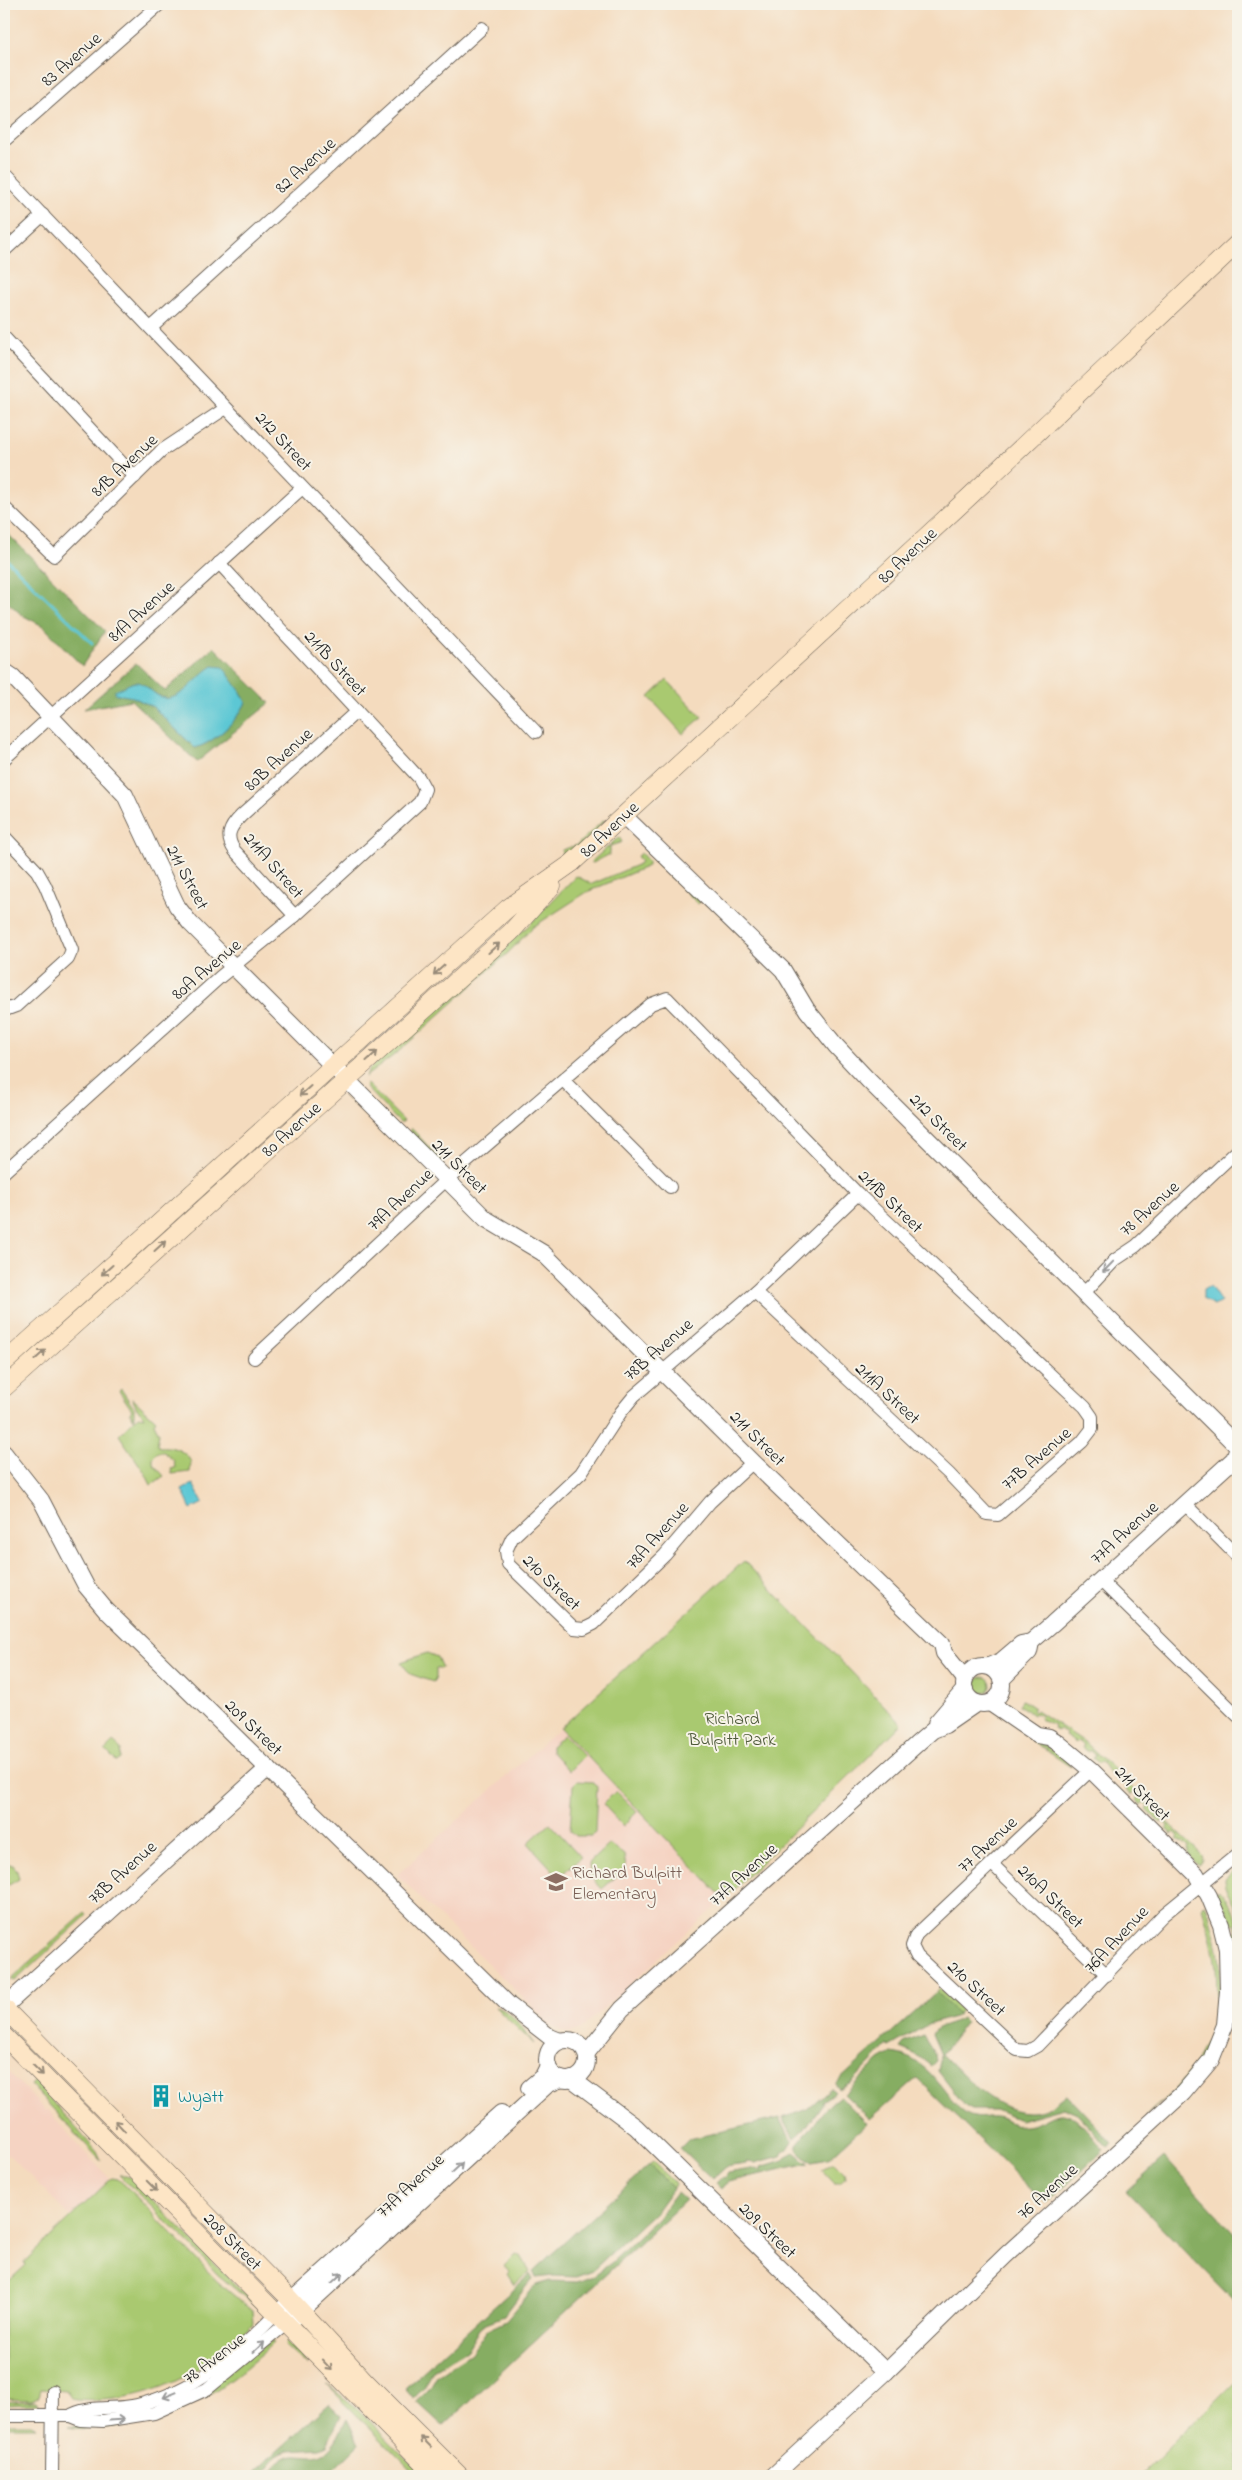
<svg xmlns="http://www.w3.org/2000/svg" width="1242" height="2480" font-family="'Indie Flower',sans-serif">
  <rect width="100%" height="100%" fill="#f7f3e8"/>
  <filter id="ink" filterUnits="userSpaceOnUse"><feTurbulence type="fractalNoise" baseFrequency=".02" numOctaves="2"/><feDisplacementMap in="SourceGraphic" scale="10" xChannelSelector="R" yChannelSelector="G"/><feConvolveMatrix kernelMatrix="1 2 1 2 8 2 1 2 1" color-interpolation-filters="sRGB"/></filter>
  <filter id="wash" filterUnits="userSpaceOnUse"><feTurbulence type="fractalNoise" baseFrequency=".0096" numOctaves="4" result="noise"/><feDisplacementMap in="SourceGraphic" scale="20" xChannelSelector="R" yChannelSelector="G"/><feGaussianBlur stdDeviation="1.12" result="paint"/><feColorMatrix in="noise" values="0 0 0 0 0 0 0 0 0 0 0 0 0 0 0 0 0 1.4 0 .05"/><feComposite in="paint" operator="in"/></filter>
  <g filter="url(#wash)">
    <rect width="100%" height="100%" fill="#f4dbbe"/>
    <!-- built -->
    <g fill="#f5d3c2">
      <polygon points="560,1728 724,1899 581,2029 569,2033 554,2028 397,1875"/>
      <polygon points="4,2067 45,2110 48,2110 77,2144 110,2179 71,2217 8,2154 4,2157"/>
    </g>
    <!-- green -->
    <g fill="#a9c970" stroke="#627246">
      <polygon points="667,680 702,717 683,734 649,697"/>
      <polygon points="604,820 606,822 570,855 562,858 562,850 577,845"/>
      <polygon points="619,837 622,842 610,846 610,854 593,863 591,862"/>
      <polygon points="647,848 701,901 698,904 645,850"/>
      <polygon points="641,853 648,861 648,866 587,892 533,927 509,952 398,1052 365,1077 371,1067 528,926 576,876 592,884 637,865 641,862 637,856"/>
      <polygon points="365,1084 368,1085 404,1121 400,1123 367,1089"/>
      <polygon points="411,1128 443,1162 442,1164 409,1132"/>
      <polygon points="121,1389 134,1408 134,1419 130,1412 132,1410 119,1391"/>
      <path d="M 132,1398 L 156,1420 L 154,1423 L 159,1433 L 157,1445 L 160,1447 C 173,1446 185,1450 191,1462 L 190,1472 L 172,1474 L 171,1469 L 175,1468 L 174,1461 L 164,1452 L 158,1452 L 153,1457 L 153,1464 L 164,1476 L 151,1485 L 145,1473 L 119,1435 L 138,1416 L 144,1417 L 141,1412 L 137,1409 Z"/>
      <polygon points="744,1561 902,1724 724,1899 560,1728"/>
      <polygon points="427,1653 437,1657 442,1668 436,1669 436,1677 433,1682 410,1674 401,1662"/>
      <circle cx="983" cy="1685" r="8"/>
      <polygon points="1022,1700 1034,1708 1032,1710 1034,1712 1036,1710 1086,1743 1118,1773 1116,1775 1111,1771 1109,1773 1101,1761 1099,1763 1093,1758 1096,1755 1090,1750 1088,1752 1082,1748 1084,1745 1078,1741 1076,1743 1065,1736 1066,1733 1060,1729 1058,1731 1053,1728 1054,1725 1040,1719 1042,1716 1035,1713 1033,1715 1019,1705"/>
      <polygon points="564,1735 584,1756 569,1771 551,1751 551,1746"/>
      <polygon points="1034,1739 1066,1759 1071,1767 1032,1741"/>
      <polygon points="113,1742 121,1749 120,1759 117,1762 105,1750"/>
      <polygon points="1120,1776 1163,1818 1161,1823 1147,1810 1149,1807 1144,1802 1141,1805 1136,1799 1138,1797 1134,1792 1131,1795 1125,1788 1129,1785 1127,1783 1125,1784 1121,1780 1119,1782 1115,1778"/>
      <polygon points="577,1781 593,1782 597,1787 595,1832 591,1836 575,1836 570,1831 573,1785"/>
      <polygon points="616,1791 637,1812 623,1826 603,1804"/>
      <polygon points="1165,1820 1202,1855 1203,1860 1199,1866 1191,1859 1188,1849 1189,1847 1177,1839 1179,1837 1175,1832 1172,1834 1166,1829 1168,1826 1163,1822"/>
      <polygon points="550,1823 581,1857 559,1877 528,1843"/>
      <polygon points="609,1844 624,1855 626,1868 602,1889 590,1876 589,1863"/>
      <polygon points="5,1864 13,1865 17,1871 19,1879 9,1885 4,1882"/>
      <path d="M 1238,1867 L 1238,1912 C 1234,1900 1225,1891 1225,1879 Z"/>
      <path d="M 1214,1891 L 1220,1891 C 1234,1902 1238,1923 1238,1940 L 1236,1940 L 1234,1933 L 1237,1932 L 1235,1924 L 1232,1925 L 1225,1913 L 1227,1909 L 1223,1905 L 1220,1906 Z"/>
      <path d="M 1205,1904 C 1211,1914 1209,1918 1213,1928 C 1227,1976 1224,2035 1191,2075 C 1178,2090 1160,2103 1145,2117 C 1157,2105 1171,2095 1181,2082 C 1226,2026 1223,1971 1202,1907 Z"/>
      <polygon points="85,1913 87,1915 15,1981 11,1979"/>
      <polygon points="940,1989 961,2010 958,2014 936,1992"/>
      <path d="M 495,2007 C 511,2009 525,2032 534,2044 Z"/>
      <polygon points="35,2081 97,2152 101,2161 31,2085"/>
      <polygon points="653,2162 675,2184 673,2188 649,2165"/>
      <polygon points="834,2162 844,2172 845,2177 840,2183 834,2183 821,2169"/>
      <polygon points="119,2175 126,2175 132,2179 259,2309 217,2274 193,2247"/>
      <path d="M 112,2178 L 118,2179 L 128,2188 L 217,2281 L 252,2311 L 253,2324 C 210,2364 174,2391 114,2399 C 101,2400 85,2402 72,2399 L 66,2391 L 41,2389 L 39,2396 L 32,2400 L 4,2399 L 4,2282 L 8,2279 L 10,2280 L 26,2265 L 24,2262 Z"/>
      <polygon points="516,2254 521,2256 530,2271 514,2285 507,2274 509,2272 504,2266"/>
      <polygon points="289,2340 292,2342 308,2366 285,2345"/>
      <path d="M 272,2341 L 274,2343 C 223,2389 179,2423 107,2427 C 96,2428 80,2430 69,2427 L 160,2414 Z"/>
      <polygon points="1238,2378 1238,2476 1140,2476"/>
      <polygon points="327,2385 356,2407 423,2476 417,2476"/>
      <polygon points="36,2401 38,2404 4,2405 4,2402"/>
      <polygon points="4,2424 31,2424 37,2427 4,2427"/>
    </g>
    <!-- forest -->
    <g fill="#86ad62" stroke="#51643f" fill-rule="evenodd">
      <polygon points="4,530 105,631 82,666 43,626 22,615 4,599"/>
      <path d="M 214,647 L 270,703 L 197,762 L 131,700 L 84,709 L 136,663 L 165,691 ZM 209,669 L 246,702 C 238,720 214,743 195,748 L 153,707 L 133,697 L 124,688 C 127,686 131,683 134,682 C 144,680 157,702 173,698 C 188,693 199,680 209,669 Z"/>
      <polygon points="936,1992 958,2014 954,2017 927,2025 889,2047 888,2045 853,2081 839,2089 835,2084"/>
      <path d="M 962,2018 L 966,2022 L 942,2054 C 966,2079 1005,2122 1043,2110 C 1051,2107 1059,2099 1066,2094 L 1113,2143 L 1108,2147 L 1077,2114 L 1063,2108 L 1020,2120 L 995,2110 L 972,2110 L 965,2106 L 938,2071 L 941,2055 L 932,2034 C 935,2025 954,2024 962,2018 Z"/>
      <polygon points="923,2035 935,2054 936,2061 931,2066 917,2055 900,2048 905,2042"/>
      <path d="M 892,2053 C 938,2059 949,2113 974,2117 C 983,2119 991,2115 1000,2118 C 1009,2121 1017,2127 1026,2126 C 1036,2125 1045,2119 1054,2115 C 1075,2108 1092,2137 1104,2150 L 1046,2204 L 917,2078 L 870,2119 L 844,2094 L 880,2060 Z"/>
      <polygon points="831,2088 835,2092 822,2101 823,2103 804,2130 794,2139 783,2118 807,2109"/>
      <path d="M 840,2096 L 867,2123 L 828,2159 L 811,2162 L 797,2149 L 797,2145 C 812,2129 821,2109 840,2096 Z"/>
      <polygon points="780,2118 792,2142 786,2151 784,2150 781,2156 755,2163 746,2162 746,2164 725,2167 712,2179 680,2148 689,2139"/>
      <polygon points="795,2152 808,2163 728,2182 722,2189 716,2183 722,2177 724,2178 727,2173 757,2168 758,2170 761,2170 761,2167 783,2160"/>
      <polygon points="1164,2157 1238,2237 1238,2305 1126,2191"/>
      <polygon points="649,2165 673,2188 657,2210 592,2271 576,2277 554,2276 536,2278 533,2271"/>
      <polygon points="677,2192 686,2200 443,2426 417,2402 429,2389 437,2375 471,2353 487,2330 506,2321 536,2285 550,2281 577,2282 593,2276 611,2263 656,2220"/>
      <polygon points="530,2274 533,2280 528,2284 504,2316 486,2323 479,2329 467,2350 433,2370 424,2388 414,2398 405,2388"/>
      <polygon points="329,2404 341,2415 327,2445 320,2448 289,2450 277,2456 260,2476 250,2476"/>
      <path d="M 347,2419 L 359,2444 L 327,2476 L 267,2476 C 291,2439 306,2465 325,2452 C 336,2444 341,2430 347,2419 Z"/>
    </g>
    <!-- water -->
    <g fill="#5bc7d4" stroke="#3c7278">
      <path d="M 213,666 L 223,667 L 241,692 L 246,702 C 238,720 214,743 195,748 L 153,707 L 133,697 L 115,694 L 115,690 C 122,689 130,682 136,682 C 148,682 157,704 174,697 C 191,690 198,675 213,666 Z"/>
      <polygon points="1210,1286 1221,1302 1214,1306 1203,1299 1203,1290"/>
      <polygon points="193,1484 203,1503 191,1509 182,1490"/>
    </g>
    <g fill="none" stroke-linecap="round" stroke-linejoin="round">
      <!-- stream -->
      <polyline stroke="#5bc7d4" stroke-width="3" points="4,557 92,643"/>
    </g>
  </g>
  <g filter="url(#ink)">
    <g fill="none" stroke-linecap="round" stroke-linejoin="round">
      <defs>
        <g id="minor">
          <polyline points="4,141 160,4"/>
          <polyline points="4,175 536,732"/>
          <polyline points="4,251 43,215"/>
          <polyline points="151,328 482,28"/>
          <polyline points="4,337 135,477"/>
          <polyline points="4,507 54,556 161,451 226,408"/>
          <polyline points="4,759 301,489"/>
          <polyline points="4,836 37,871 45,885 72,950 68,959 16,1006 8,1009 4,1008"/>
          <path d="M 295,916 L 235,851 C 225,837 229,828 241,816 L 357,711"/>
          <polyline points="563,1080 670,1187"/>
          <polyline points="4,1172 220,977 295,916 420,802 425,789 419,778 219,563"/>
          <polyline points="1084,1293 1115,1260 1136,1246 1238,1150"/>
          <polyline points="254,1358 446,1180 651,1004 667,998 858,1194 1085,1407 1092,1417 1092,1429 1082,1442 998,1515 987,1514 949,1474 755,1292"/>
          <polyline points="753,1462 710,1502 665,1555 594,1624 584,1629 574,1628 508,1564 506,1551 512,1538 581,1473 621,1412 634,1396 755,1292 858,1194"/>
          <polyline points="1185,1504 1238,1557"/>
          <polyline points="1100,1580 1238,1716"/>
          <polyline points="1091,1770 916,1935 912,1946 917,1956 1017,2050 1028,2051 1037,2046 1163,1915 1238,1854"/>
          <polyline points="992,1864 1107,1975"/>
          <polyline points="4,2416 70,2416 80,2420 103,2421 154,2413 207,2389 287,2323"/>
          <path d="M 70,2416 C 85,2405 118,2410 137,2405 C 195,2391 237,2354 277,2313"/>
          <polyline points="52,2476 53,2391"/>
        </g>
        <g id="tertiary">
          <polyline points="4,671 13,677 125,795 177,906 190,923 486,1219 543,1253 753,1462 942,1644 944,1653 965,1679"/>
          <polyline points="624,816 783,970 807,1010 836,1046 868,1080 1238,1447"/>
          <polyline points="4,1453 41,1500 86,1586 106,1610 509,2005 550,2037 560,2041"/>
          <circle cx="983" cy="1685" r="19"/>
          <polyline points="989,1666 1001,1661 1021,1644 1031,1642 1052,1624 1234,1459 1238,1448"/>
          <polyline points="1002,1679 1029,1652 1031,1642"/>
          <polyline points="936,1723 965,1689"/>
          <polyline points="4,2007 268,1768"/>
          <circle cx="567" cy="2060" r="20"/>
          <polyline points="586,2054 622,2009 919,1742 933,1730 945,1725 977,1703"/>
          <polyline points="572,2079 636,2127 886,2372"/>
          <polyline points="529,2088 543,2076 548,2066"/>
          <polyline points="281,2310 501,2113"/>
          <polyline points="291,2320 547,2085 561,2079"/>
          <polyline points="773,2476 886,2372 1006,2255 1183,2093 1211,2060 1225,2025 1228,1991 1227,1949 1221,1925 1209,1896 1196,1874 1091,1770 1057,1742 1049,1737 1037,1735 990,1703"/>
        </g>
        <g id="secondary">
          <polyline points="4,1363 508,908 572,863 970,496 1238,243"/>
          <polyline points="4,1388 511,932 552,886"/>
          <polyline points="4,2008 286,2295 365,2381 460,2476"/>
          <polyline points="4,2036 436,2476"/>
        </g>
      </defs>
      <!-- minor casing -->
      <use href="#minor" stroke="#685f55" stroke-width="14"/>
      <!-- tertiary casing -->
      <use href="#tertiary" stroke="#685f55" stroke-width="18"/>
      <!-- secondary casing -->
      <use href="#secondary" stroke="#685f55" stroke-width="19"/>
      <!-- minor -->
      <use href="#minor" stroke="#fff" stroke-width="12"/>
      <!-- tertiary -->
      <use href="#tertiary" stroke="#fff" stroke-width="16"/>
      <!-- secondary -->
      <use href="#secondary" stroke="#fde5c5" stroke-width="18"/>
    </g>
    <!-- one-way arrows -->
    <defs><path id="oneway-shaft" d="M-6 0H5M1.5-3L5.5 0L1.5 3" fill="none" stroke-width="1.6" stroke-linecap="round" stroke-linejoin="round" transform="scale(1.25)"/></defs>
    <g stroke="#988b79">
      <use href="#oneway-shaft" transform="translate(494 948) rotate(-42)"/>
      <use href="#oneway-shaft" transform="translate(439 970) rotate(138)"/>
      <use href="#oneway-shaft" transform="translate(372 1056) rotate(-42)"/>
      <use href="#oneway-shaft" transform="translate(305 1091) rotate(138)"/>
      <use href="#oneway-shaft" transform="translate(160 1246) rotate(-42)"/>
      <use href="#oneway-shaft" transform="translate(107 1270) rotate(138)"/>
      <use href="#oneway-shaft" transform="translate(40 1355) rotate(-42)"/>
      <use href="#oneway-shaft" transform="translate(38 2070) rotate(45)"/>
      <use href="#oneway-shaft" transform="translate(120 2126) rotate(-133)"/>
      <use href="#oneway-shaft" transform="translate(152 2186) rotate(45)"/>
      <use href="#oneway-shaft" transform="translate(327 2365) rotate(47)"/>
      <use href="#oneway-shaft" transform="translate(426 2442) rotate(-135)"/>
    </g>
    <g stroke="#999">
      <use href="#oneway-shaft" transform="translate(1108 1267) rotate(134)"/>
      <use href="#oneway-shaft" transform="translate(457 2168) rotate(-43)"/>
      <use href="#oneway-shaft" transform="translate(337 2278) rotate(-43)"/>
      <use href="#oneway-shaft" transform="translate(259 2347) rotate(-43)"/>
      <use href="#oneway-shaft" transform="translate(170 2395) rotate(158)"/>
      <use href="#oneway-shaft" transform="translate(117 2420) rotate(-4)"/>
    </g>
  </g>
  <!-- icons -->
  <defs>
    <symbol id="school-bare" viewBox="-9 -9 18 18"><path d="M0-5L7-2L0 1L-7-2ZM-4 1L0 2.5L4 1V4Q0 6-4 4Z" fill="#8d6e63" stroke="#f7f3e8" stroke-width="2.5" paint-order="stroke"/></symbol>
    <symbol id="building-bare" viewBox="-9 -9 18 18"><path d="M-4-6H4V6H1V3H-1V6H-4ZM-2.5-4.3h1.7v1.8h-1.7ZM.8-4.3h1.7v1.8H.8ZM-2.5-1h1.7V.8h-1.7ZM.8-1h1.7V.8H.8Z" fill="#0f9aa8" stroke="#f7f3e8" stroke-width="2.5" paint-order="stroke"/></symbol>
  </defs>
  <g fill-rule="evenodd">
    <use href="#school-bare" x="540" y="1866" width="32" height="32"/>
    <use href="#building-bare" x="145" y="2080" width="32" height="32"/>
  </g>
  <g text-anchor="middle" stroke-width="4" stroke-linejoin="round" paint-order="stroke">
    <!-- street labels -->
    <g font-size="18" fill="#1c1c1c" stroke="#f7f3e8">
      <text transform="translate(71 59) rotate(-41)" y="6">83 Avenue</text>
      <text transform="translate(305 165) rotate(-42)" y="6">82 Avenue</text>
      <text transform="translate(284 441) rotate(47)" y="6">212 Street</text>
      <text transform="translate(124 465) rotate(-43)" y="6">81B Avenue</text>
      <text transform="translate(907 555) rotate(-43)" y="6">80 Avenue</text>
      <text transform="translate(141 611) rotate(-42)" y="6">81A Avenue</text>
      <text transform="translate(336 663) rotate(47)" y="6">211B Street</text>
      <text transform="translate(278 759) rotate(-42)" y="6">80B Avenue</text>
      <text transform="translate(609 829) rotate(-43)" y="6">80 Avenue</text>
      <text transform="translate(274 865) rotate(49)" y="6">211A Street</text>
      <text transform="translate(188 877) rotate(62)" y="6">211 Street</text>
      <text transform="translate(206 969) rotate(-40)" y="6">80A Avenue</text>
      <text transform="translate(939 1122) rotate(45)" y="6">212 Street</text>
      <text transform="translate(291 1129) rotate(-42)" y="6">80 Avenue</text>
      <text transform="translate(460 1166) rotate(45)" y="6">211 Street</text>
      <text transform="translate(400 1199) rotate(-43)" y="6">79A Avenue</text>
      <text transform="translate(891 1201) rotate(44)" y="6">211B Street</text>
      <text transform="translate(1149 1208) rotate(-42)" y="6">78 Avenue</text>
      <text transform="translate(658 1349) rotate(-41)" y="6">78B Avenue</text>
      <text transform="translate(888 1393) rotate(43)" y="6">211A Street</text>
      <text transform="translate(758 1438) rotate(45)" y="6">211 Street</text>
      <text transform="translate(1036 1458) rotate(-41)" y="6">77B Avenue</text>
      <text transform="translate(1124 1532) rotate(-42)" y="6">77A Avenue</text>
      <text transform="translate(657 1535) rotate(-48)" y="6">78A Avenue</text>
      <text transform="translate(552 1582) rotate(44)" y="6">210 Street</text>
      <text transform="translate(254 1727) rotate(44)" y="6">209 Street</text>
      <text transform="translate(1143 1793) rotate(45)" y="6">211 Street</text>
      <text transform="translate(987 1844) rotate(-43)" y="6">77 Avenue</text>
      <text transform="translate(122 1872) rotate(-42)" y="6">78B Avenue</text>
      <text transform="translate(743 1874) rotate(-42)" y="6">77A Avenue</text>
      <text transform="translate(1051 1896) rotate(44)" y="6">210A Street</text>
      <text transform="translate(1116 1939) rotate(-47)" y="6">76A Avenue</text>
      <text transform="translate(977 1988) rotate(43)" y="6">210 Street</text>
      <text transform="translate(410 2185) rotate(-43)" y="6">77A Avenue</text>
      <text transform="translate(1047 2191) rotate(-42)" y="6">76 Avenue</text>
      <text transform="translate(768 2230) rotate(44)" y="6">209 Street</text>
      <text transform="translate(233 2241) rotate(45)" y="6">208 Street</text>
      <text transform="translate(214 2358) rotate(-37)" y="6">78 Avenue</text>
    </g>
    <!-- park labels -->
    <g font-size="18" fill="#4d5939" stroke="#f7f3e8">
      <text x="732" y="1724">Richard<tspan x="732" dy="21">Bulpitt Park</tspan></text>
    </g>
    <!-- education labels -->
    <g font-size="18" fill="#785e54" stroke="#f7f3e8" text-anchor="start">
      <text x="572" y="1878">Richard Bulpitt<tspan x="572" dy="21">Elementary</tspan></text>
    </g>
    <!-- culture labels -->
    <g font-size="18" fill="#0d838f" stroke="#f7f3e8" text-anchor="start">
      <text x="178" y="2102">Wyatt</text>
    </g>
  </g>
  <!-- margin -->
  <rect width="1242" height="2480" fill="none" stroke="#f7f3e8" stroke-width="20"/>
</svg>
